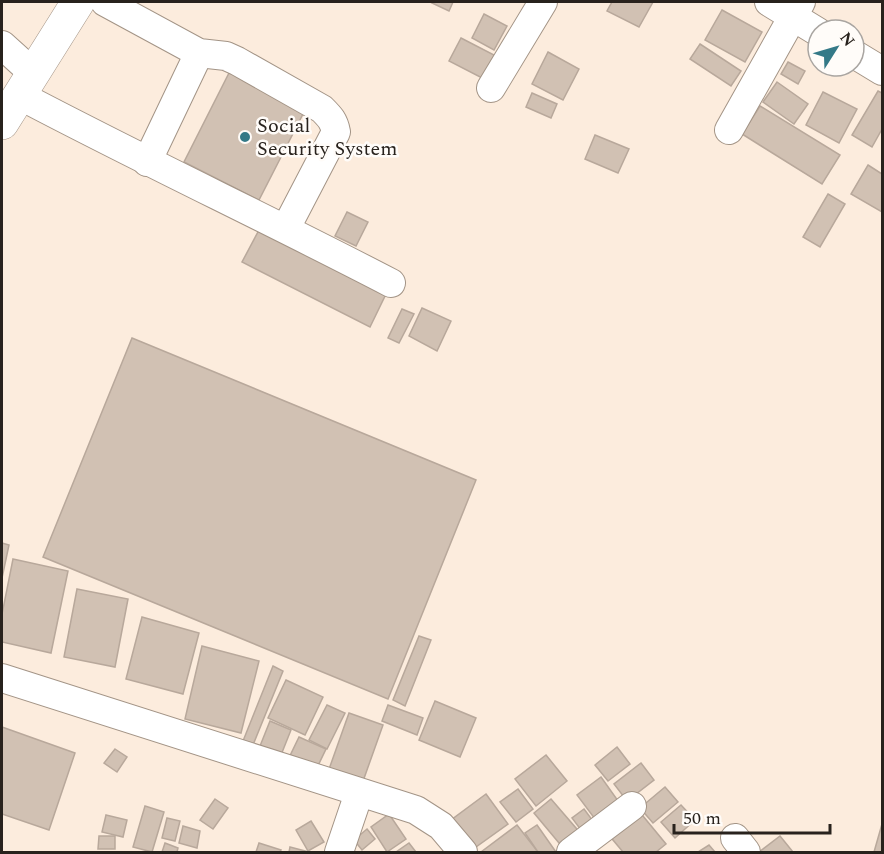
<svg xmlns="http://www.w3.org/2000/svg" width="884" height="854" font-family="Spectral,serif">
  <rect width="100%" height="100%" fill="#fcecdd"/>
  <!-- building -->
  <g fill="#d1c1b3" stroke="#b8a89b" stroke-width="1.5">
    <polygon points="433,2 453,2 449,11 432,3"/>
    <polygon points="612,2 653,2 639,27 607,11"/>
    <polygon points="722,10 762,32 745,62 705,40"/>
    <polygon points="484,14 507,26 494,50 472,38"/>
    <polygon points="461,38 496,56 484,79 449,61"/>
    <polygon points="700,44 741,71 731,86 690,59"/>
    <polygon points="548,52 579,69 563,100 532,84"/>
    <polygon points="788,62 805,71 798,84 781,74"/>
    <polygon points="230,71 305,110 259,200 184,162"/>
    <polygon points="777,82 808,104 794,124 763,102"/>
    <polygon points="878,91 882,93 882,129 872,147 852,135"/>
    <polygon points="823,92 857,109 839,143 806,125"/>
    <polygon points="532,93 557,104 551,118 526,107"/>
    <polygon points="760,106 840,155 822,184 742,134"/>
    <polygon points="595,135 629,149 618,173 585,159"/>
    <polygon points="868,165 882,174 882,212 851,194"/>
    <polygon points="828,194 845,204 820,247 803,237"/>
    <polygon points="347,212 368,222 356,246 335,236"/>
    <polygon points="259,230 386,294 370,327 242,262"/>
    <polygon points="422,308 451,321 437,351 409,336"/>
    <polygon points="402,309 414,314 399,343 388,338"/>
    <polygon points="132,338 476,480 388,699 43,557"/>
    <polygon points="2,543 9,545 2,578"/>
    <polygon points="13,559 68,571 51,653 2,642 2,614"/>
    <polygon points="77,589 128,599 115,667 64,657"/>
    <polygon points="142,617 199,633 183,694 126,679"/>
    <polygon points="419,636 431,640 405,706 393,700"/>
    <polygon points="202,646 259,661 241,733 185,719"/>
    <polygon points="273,666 283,671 253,745 243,741"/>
    <polygon points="286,680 323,697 305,735 268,718"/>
    <polygon points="435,701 476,718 460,757 419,740"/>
    <polygon points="327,705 345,713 327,749 309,740"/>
    <polygon points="388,705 423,718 417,735 382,721"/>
    <polygon points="349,713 383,725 362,784 328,772"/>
    <polygon points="270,721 291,730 279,760 258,751"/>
    <polygon points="2,727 75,753 49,830 2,814"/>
    <polygon points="299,737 326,749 314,774 287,762"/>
    <polygon points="617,747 630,764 608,781 595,765"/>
    <polygon points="115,749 127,757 117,772 104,763"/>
    <polygon points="546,755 567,781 536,806 515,779"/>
    <polygon points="641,763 654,780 627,801 614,784"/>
    <polygon points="601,777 621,805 598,823 577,795"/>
    <polygon points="665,787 678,802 653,823 640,808"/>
    <polygon points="518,789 533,809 516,822 500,802"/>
    <polygon points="486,794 508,824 469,852 447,823"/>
    <polygon points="215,799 228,808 213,829 200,820"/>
    <polygon points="551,799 582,835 564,849 534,813"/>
    <polygon points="681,805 695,820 675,838 661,822"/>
    <polygon points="145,806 164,812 152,852 133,847"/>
    <polygon points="584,809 596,825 584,834 572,818"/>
    <polygon points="638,810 666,844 656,852 623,852 608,834"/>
    <polygon points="389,814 406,839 387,852 371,827"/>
    <polygon points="106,815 127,820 123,837 102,832"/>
    <polygon points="167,818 180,821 175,841 162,838"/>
    <polygon points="311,821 324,842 308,851 296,830"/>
    <polygon points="882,824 882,852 874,852"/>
    <polygon points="517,825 538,852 481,852"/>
    <polygon points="537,825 556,852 538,852 525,833"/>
    <polygon points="183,826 200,831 197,848 179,843"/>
    <polygon points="367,829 375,839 362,850 354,840"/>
    <polygon points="99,836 115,836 115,849 98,849"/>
    <polygon points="780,836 793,852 759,852"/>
    <polygon points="165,843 178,848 177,852 162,852"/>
    <polygon points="259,843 281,850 280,852 256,852"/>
    <polygon points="409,843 416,852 396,852"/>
    <polygon points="709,845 715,852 698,852"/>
    <polygon points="290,847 309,852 289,852"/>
  </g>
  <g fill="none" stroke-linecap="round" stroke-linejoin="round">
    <defs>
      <g id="minor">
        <path d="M 105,2 L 199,53 L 226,56 L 237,61 L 322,109 C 330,117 334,121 336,132 L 286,228"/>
        <polyline points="769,2 818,32"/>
        <polyline points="2,45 33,73"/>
        <polyline points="854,54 882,71"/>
        <polyline points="491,88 543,2"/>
        <path d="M 19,95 C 142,160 268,219 391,283"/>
        <polyline points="729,130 801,2"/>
        <polyline points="147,162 199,53"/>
        <polyline points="2,678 416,810 441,826 463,852"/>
        <polyline points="735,838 746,852"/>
        <polyline points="339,852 359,793"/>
        <polyline points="571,852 632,806"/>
      </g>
      <polyline id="major" points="2,123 78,2"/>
    </defs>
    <!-- minor casing -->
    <use href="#minor" stroke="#a39486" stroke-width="30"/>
    <!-- major casing -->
    <use href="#major" stroke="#a39486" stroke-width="34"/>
    <!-- minor -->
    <use href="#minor" stroke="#fff" stroke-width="28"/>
    <!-- major -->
    <use href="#major" stroke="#fff" stroke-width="33"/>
  </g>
  <!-- markers -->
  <circle fill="#347987" stroke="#fffcf9" stroke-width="2" cx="245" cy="137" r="6"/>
  <g text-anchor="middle" stroke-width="5" stroke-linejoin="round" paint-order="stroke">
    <!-- poi labels -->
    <g font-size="20" fill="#28221d" stroke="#fffcf9" text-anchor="start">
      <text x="257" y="132">Social<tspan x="257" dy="23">Security System</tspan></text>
    </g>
  </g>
  <!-- border -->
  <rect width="884" height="854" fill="none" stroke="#28221d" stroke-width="6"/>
  <!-- north arrow -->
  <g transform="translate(836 48) rotate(53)"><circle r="28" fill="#fffcf9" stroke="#a9a5a1" stroke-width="1.5"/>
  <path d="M0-4.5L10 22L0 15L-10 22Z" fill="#347987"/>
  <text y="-9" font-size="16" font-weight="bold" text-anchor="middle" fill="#28221d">N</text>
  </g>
  <!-- scale -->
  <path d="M674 824v9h156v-9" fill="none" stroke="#28221d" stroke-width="3"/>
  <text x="683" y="824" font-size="18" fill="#28221d" stroke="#fffcf9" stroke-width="4.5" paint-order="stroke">50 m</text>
</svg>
